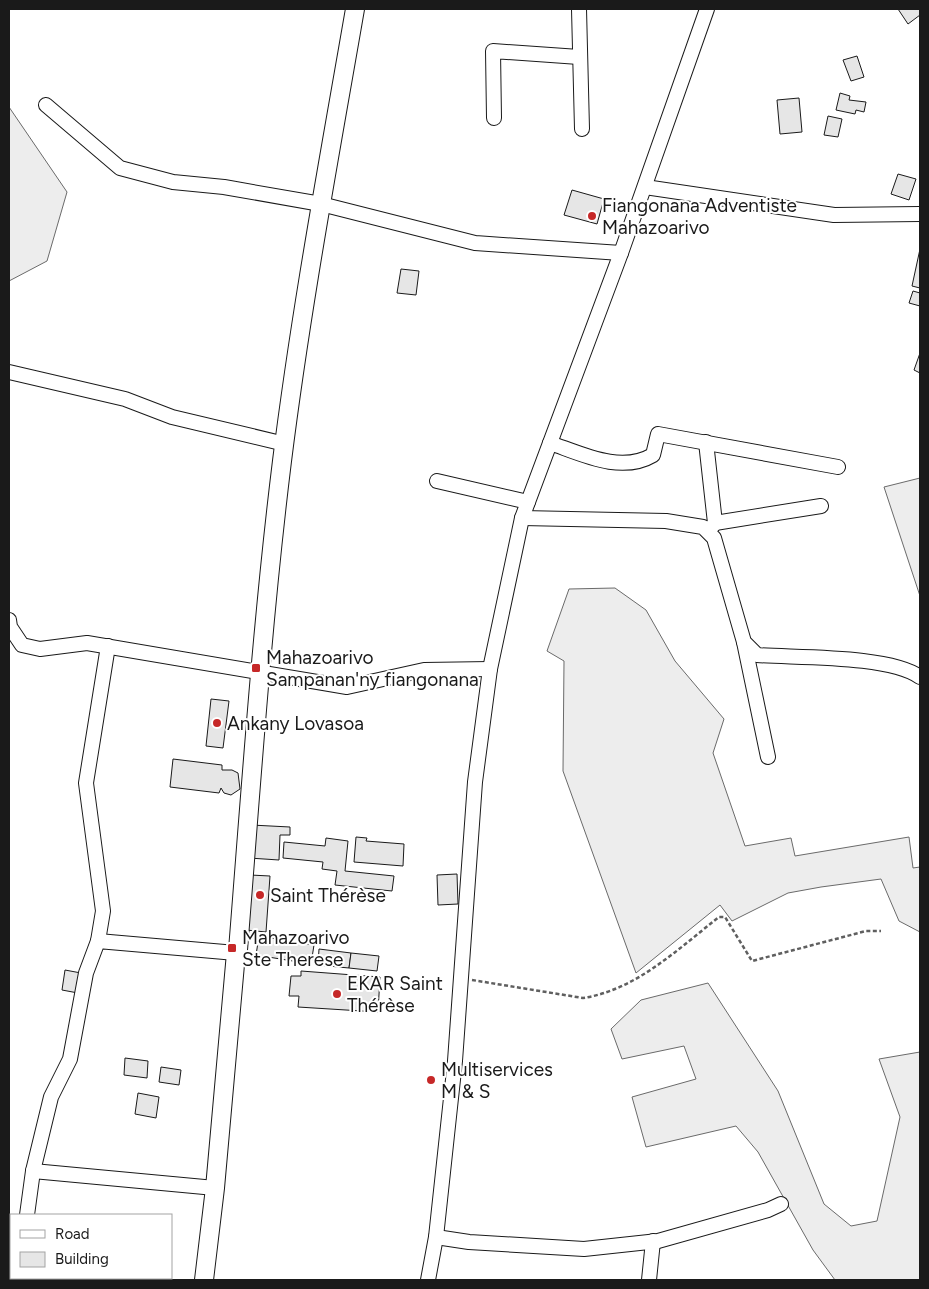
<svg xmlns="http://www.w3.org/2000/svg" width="929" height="1289" font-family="Figtree,sans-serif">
  <rect width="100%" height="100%" fill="#fff"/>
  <!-- built -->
  <g fill="#ededed" stroke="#6a6a6a">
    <polygon points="9,107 67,192 47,261 9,281"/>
    <polygon points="920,478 920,596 884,487"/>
    <polygon points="615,588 646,610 675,661 724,719 713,753 745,846 791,838 795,856 909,837 913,868 920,867 920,932 899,921 881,879 821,887 788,893 732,921 720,905 636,973 563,771 564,661 547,651 569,589"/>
    <polygon points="708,983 778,1091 824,1204 851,1226 877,1221 900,1117 879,1059 920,1052 920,1280 835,1280 813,1250 758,1152 736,1126 646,1147 632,1097 696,1079 684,1046 622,1059 611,1029 641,1000"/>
  </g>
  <!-- building -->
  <g fill="#e6e6e6" stroke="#1a1a1a">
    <polygon points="898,9 920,9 920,15 908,24"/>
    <polygon points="857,56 864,77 851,81 843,60"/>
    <polygon points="840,93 850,96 849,100 866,102 864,112 856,110 855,114 836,110"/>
    <polygon points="799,98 802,132 780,134 777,100"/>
    <polygon points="828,116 842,119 838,137 824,135"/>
    <polygon points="898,174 916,179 909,200 891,194"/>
    <polygon points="572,190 604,199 597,224 564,215"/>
    <polygon points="920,249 920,288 912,286"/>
    <polygon points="401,269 419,271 416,295 397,293"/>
    <polygon points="913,291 920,293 920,306 909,303"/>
    <polygon points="920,353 920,373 914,370"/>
    <polygon points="211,699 229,701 223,748 206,746"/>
    <polygon points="173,759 222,765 222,770 232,770 238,773 240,789 231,795 224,793 221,788 219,793 170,787"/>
    <polygon points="251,825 290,827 290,835 280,835 279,860 249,858"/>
    <polygon points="356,837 367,838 366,841 404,844 403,866 354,862"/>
    <polygon points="326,838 348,841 345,871 394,876 392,891 335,885 337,871 322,869 323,862 283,858 284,842 325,846"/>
    <polygon points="457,874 458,904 438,905 437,875"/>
    <polygon points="250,875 270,876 266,932 246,930"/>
    <polygon points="259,936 314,945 311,964 256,955"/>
    <polygon points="319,949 351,953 349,968 318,965"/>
    <polygon points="351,953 379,956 377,971 349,968"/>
    <polygon points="65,970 81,973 78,993 62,990"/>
    <polygon points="301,971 380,977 378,1012 298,1007 299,996 289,996 291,976 301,976"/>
    <polygon points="125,1058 148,1061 147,1078 124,1075"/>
    <polygon points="161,1067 181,1070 179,1085 159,1082"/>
    <polygon points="138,1093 159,1097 156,1118 135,1114"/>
  </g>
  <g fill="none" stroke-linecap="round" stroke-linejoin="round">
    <defs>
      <g id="minor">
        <polyline points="579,9 582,129"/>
        <polyline points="46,105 120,168 173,182 224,187 321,204 475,243 621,253"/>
        <polyline points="494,118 493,51 579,57"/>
        <polyline points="645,187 834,215 920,214"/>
        <polyline points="9,372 125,399 172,417 285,444"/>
        <polyline points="706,442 715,523 710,529"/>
        <path d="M 550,443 C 582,454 621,474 653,455 L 658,434 L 838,467"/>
        <polyline points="437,481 528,502"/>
        <path d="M 522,518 L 666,521 L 703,527 L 714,538 L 744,642 L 757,655 C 798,658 889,655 920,677"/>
        <polyline points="715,523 821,506"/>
        <polyline points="9,620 10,627 22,645 40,649 87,643 347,687 424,670 490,669"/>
        <polyline points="744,642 768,757"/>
        <polyline points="98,941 103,911 86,783 108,646"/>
        <polyline points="33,1171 215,1188"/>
        <polyline points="27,1215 33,1171 51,1097 70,1059 86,973 98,941 236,953"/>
        <polyline points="436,1237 469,1242 584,1249 658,1241 768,1210 781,1204"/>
        <polyline points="11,1280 11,1278"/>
        <polyline points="428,1280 436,1237 455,1061 475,782 490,669 522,518 621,253 707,9"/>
        <polyline points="649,1280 653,1241"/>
      </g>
      <path id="major" d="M 204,1280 L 215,1188 L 236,953 L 238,950 C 251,787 262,623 282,461 C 301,309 329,159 355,9"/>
    </defs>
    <!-- minor casing -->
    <use href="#minor" stroke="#1a1a1a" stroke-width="16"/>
    <!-- major casing -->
    <use href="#major" stroke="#1a1a1a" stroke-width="20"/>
    <!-- path -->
    <path stroke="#5f5f5f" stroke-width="2.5" stroke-dasharray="4 2.5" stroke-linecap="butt" d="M 472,980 L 583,998 C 636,990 678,949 719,917 L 725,917 L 752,961 L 866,931 L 881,931"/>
    <!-- minor -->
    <use href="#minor" stroke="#fff" stroke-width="14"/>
    <!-- major -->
    <use href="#major" stroke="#fff" stroke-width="18"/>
  </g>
  <!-- markers -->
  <g fill="#c62828" stroke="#fff" stroke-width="2">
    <circle cx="592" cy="216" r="5"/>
    <rect x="251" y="663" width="10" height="10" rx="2.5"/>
    <circle cx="217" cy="723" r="5"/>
    <circle cx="260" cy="895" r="5"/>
    <rect x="227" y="943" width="10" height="10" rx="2.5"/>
    <circle cx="337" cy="994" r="5"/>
    <circle cx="431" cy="1080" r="5"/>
  </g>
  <g text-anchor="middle" stroke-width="4" stroke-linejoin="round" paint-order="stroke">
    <!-- poi labels -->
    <g font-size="19" fill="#1a1a1a" stroke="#fff" text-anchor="start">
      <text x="602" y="212">Fiangonana Adventiste<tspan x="602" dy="22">Mahazoarivo</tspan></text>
      <text x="266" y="664">Mahazoarivo<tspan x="266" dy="22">Sampanan'ny fiangonana</tspan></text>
      <text x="227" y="730">Ankany Lovasoa</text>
      <text x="270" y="902">Saint Thérèse</text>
      <text x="242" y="944">Mahazoarivo<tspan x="242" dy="22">Ste Therese</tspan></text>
      <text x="347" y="990">EKAR Saint<tspan x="347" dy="22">Thérèse</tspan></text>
      <text x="441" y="1076">Multiservices<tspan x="441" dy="22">M &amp; S</tspan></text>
    </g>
  </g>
  <!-- border -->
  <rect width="929" height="1289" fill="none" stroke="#1a1a1a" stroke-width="20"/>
  <!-- legend -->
  <rect x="10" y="1214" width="162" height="65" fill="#ffffff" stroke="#a3a3a3"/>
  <rect x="20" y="1230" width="25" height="8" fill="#ffffff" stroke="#a3a3a3"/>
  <text x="55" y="1239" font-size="15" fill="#1a1a1a">Road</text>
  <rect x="20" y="1252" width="25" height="15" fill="#e6e6e6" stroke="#a3a3a3"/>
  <text x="55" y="1264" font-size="15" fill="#1a1a1a">Building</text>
</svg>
